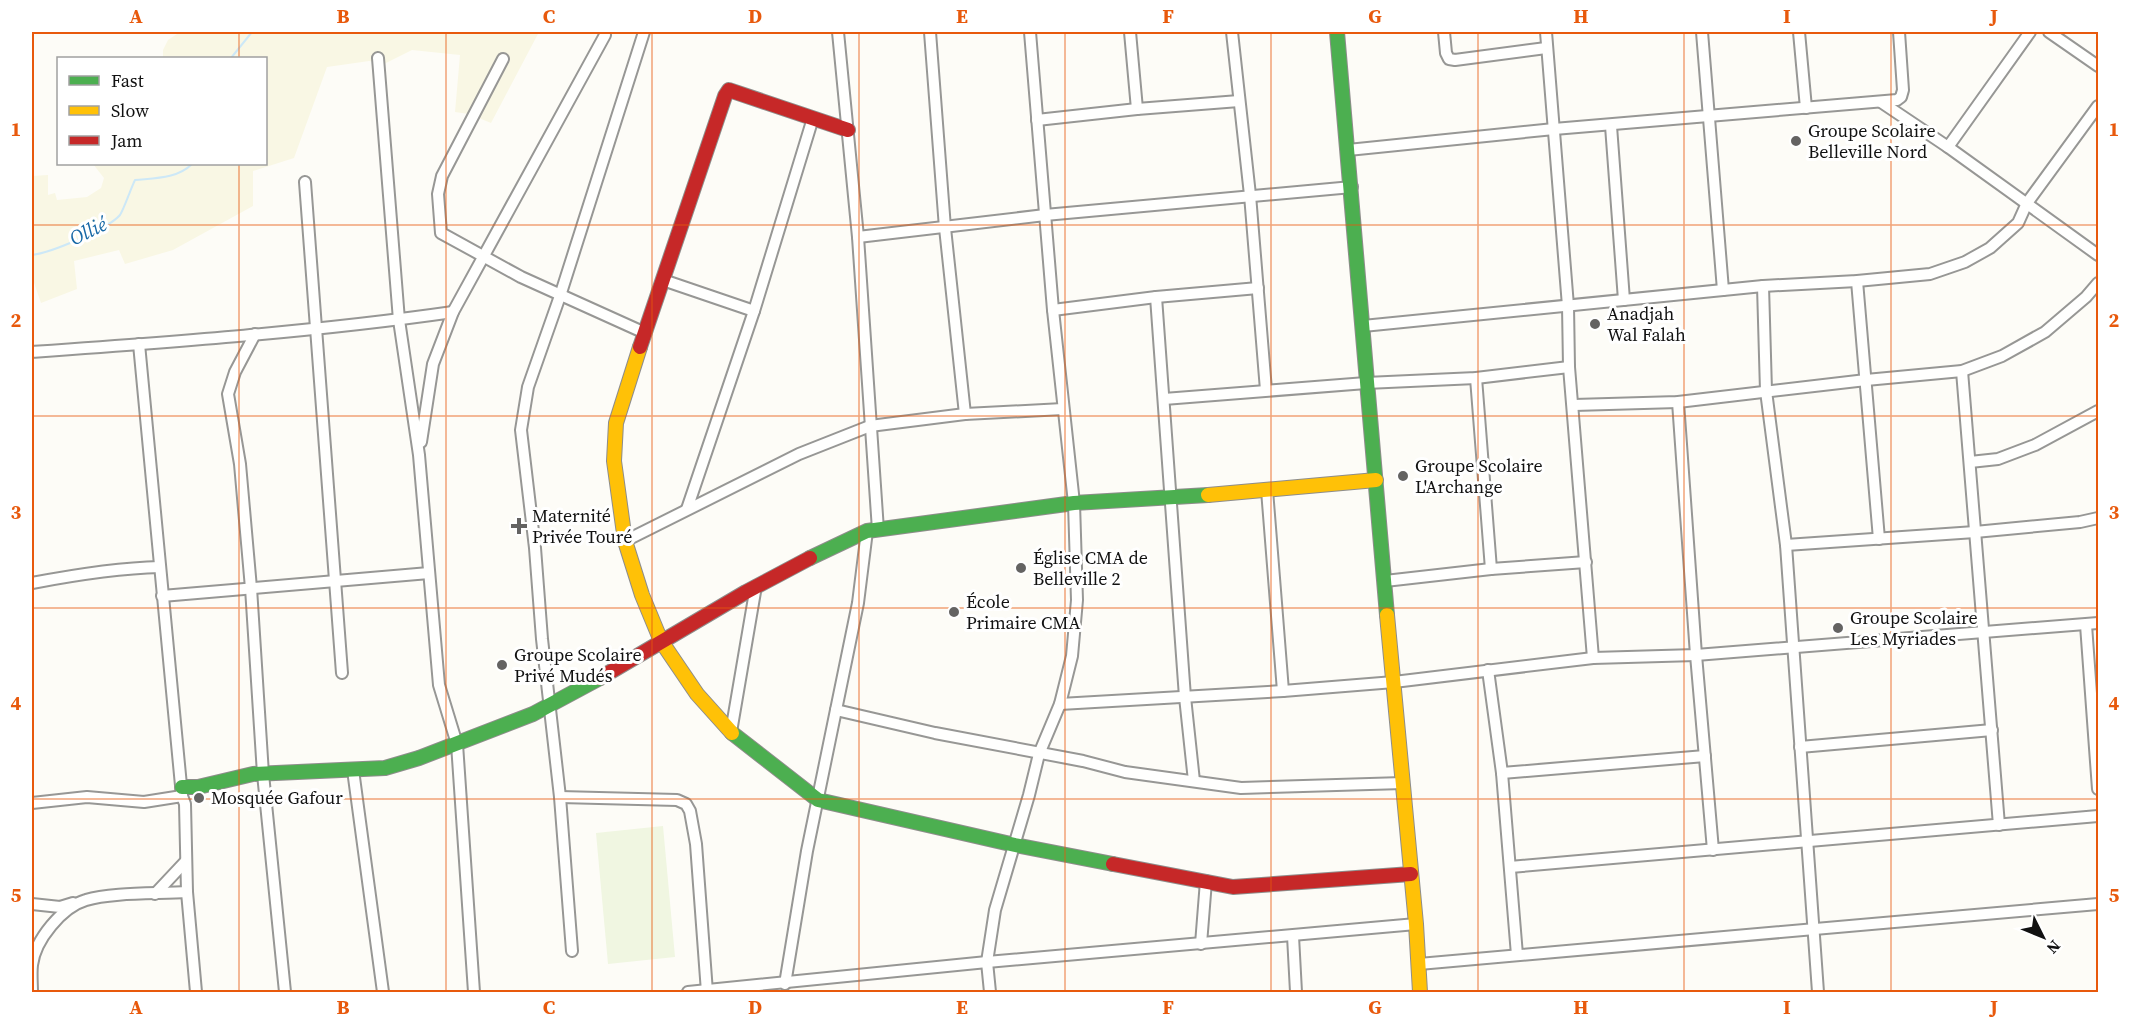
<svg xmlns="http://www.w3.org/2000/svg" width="2130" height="1024" font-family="'Source Serif 4',serif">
  <rect width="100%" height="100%" fill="#fdfcf7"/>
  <!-- farmland -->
  <polygon fill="#f9f7e4" points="180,32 539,32 491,123 469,114 455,112 460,55 412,50 384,64 369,61 327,67 294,158 253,171 253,206 173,250 125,264 119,250 74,261 77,289 41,303 32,277 32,176 48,175 48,195 55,193 57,200 87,197 101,188 104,178 93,164 266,164 266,58 163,58 163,50 168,40"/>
  <!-- pitch -->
  <polygon fill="#f0f6e1" points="663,826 675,957 608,964 596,833"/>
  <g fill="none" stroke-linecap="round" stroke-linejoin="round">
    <!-- stream -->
    <g stroke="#cde8f7" stroke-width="2">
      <polyline points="231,58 252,32"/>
      <path d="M 32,255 C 50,253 108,229 120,215 C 124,209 131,188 135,180 C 154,178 177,179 192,164"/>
    </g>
    <defs>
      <g id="street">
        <polyline points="838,32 858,237 878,530"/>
        <polyline points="930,32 945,228 965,414"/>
        <polyline points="1130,32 1137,109"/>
        <polyline points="1232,32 1250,195 1266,390"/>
        <polyline points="1444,32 1446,53 1449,59 1455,60 1546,48"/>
        <polyline points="1546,32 1568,306 1569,367 1593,658"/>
        <polyline points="1702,32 1723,290"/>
        <polyline points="1799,32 1806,108"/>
        <polyline points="2049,32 2098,66"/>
        <polyline points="378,58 399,320 419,455 439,685 457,744 474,992"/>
        <polyline points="503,59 442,176 438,194 441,233 521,277 645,333"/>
        <polyline points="1881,102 1948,147 2098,255"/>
        <polyline points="1037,120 1137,109 1239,101"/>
        <polyline points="1611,126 1624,300"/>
        <polyline points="1948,147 2030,32"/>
        <polyline points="1348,150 1554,129 1897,100 1901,97 1903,90 1899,32"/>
        <polyline points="305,182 342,673"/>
        <polyline points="858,237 1045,215 1352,187"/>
        <polyline points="663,280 754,311"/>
        <polyline points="1857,281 1879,539"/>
        <polyline points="1763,286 1766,391 1786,545 1818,992"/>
        <polyline points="1156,297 1185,697 1194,781"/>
        <polyline points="1053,310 1156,297 1258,288"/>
        <polyline points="1363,326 1763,286 1857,281 1930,274 1965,262 1990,248 2018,223 2027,203 2098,106"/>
        <polyline points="255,334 235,372 228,394 240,464 251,588 263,774 285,992"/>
        <polyline points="139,344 182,796"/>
        <path d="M 32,352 C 172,342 313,332 453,312"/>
        <polyline points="1962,371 1999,825"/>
        <polyline points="1476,378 1491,569"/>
        <polyline points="1164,399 1366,383 1476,378 1569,367"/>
        <polyline points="1678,402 1696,655 1713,850"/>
        <polyline points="1574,405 1678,402 1866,380 1962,371 2002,356 2045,332 2086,297 2098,283"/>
        <polyline points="421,442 433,364 453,312 605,35"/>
        <polyline points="1970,462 1998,459 2035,445 2098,411"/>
        <polyline points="1267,490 1283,691"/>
        <polyline points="687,509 754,311 813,118"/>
        <polyline points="625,541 799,454 870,426 965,414 1063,409"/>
        <polyline points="1786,545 1975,532 2080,522 2098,518"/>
        <polyline points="1385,581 1491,569 1586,562"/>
        <path d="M 32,583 C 74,575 116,568 160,567"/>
        <polyline points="162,596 429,573"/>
        <polyline points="2086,625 2098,789"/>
        <polyline points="1488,670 1502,773 1517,955"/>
        <polyline points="1060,704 1283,691 1394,682 1593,658 1696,655 2098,623"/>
        <polyline points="836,710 935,733 1083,761 1125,772 1241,788 1403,783"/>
        <polyline points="731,732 756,586"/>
        <polyline points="1800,747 1992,730"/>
        <polyline points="353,770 383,992"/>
        <polyline points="1502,773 1705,756"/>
        <polyline points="560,797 677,800 686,804 690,811 696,844 707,992"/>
        <polyline points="32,803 87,797 144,802 182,796 185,804 187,892 196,992"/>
        <polyline points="1510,867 2098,816"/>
        <polyline points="155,894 186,861"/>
        <polyline points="32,904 60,907 73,903"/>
        <polyline points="1293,936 1296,992"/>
        <polyline points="1201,944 1206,881"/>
        <polyline points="572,951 560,797 542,639 535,548 521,430 528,387 560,296 644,32"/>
        <polyline points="1419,964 2098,904"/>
        <polyline points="785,984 807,851 858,603 867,531"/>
        <path d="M 32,992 C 32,984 31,974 32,965 C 35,940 62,907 86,900 C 111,892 159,894 187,892"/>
        <polyline points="688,992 987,962 1416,924"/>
        <polyline points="990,992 987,962 995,910 1029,795 1039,754 1060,704 1072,656 1077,600 1074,503 1053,310 1030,32"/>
      </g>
      <g id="fast">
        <polyline points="1337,32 1387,615"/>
        <polyline points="810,558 867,531 1074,503 1208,495"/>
        <polyline points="732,733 818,800 1015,845 1113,864"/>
        <polyline points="182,787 198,787 253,774 385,768 419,758 533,714 600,678"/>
      </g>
      <g id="slow">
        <polyline points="640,347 616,423 614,461 625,541 642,595 661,641 697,694 732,733"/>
        <polyline points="1208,495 1376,480"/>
        <polyline points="1387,615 1416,924 1420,992"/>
      </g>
      <g id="jam">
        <polyline points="640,347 725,96 729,90 848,130"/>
        <polyline points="600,678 746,592 810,558"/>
        <polyline points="1113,864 1233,887 1411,874"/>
      </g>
    </defs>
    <!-- street casing -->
    <use href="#street" stroke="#979795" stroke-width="14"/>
    <!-- fast casing -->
    <use href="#fast" stroke="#8e8d8b" stroke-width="16"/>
    <!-- slow casing -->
    <use href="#slow" stroke="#8e8d8b" stroke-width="16"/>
    <!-- jam casing -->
    <use href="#jam" stroke="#8e8d8b" stroke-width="16"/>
    <!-- street -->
    <use href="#street" stroke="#fffffe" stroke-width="10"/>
    <!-- fast -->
    <use href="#fast" stroke="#4caf50" stroke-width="14"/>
    <!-- slow -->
    <use href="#slow" stroke="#ffc107" stroke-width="14"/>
    <!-- jam -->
    <use href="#jam" stroke="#c62828" stroke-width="14"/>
  </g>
  <!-- grid -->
  <path fill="none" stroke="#e8590c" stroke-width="1.5" stroke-opacity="0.55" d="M 239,32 L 239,58M 446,32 L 446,992M 652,32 L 652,992M 859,32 L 859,992M 1065,32 L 1065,992M 1271,32 L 1271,992M 1478,32 L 1478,992M 1684,32 L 1684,992M 1891,32 L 1891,992M 239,164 L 239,992M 32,225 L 2098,225M 32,416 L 2098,416M 32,608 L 2098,608M 32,799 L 2098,799"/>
  <!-- markers -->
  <g fill="#646362" stroke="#fff" stroke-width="2">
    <circle cx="1796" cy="141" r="6"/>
    <circle cx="1595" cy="324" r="6"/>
    <circle cx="1403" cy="476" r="6"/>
    <path d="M516 517h6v6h6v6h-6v6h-6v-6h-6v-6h6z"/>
    <circle cx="1021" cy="568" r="6"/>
    <circle cx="954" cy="612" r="6"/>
    <circle cx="1838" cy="628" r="6"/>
    <circle cx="502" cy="665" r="6"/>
    <circle cx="199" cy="798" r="6"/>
  </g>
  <g text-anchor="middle" stroke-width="6" stroke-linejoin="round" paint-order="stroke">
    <!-- poi labels -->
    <g font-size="18" fill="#111" stroke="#fff" text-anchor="start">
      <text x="1808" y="137">Groupe Scolaire<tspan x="1808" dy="21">Belleville Nord</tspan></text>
      <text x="1607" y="320">Anadjah<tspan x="1607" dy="21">Wal Falah</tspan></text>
      <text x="1415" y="472">Groupe Scolaire<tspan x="1415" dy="21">L'Archange</tspan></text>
      <text x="532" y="522">Maternité<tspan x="532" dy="21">Privée Touré</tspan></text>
      <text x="1033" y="564">Église CMA de<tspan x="1033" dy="21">Belleville 2</tspan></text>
      <text x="966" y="608">École<tspan x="966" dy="21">Primaire CMA</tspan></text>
      <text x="1850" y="624">Groupe Scolaire<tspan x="1850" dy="21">Les Myriades</tspan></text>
      <text x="514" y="661">Groupe Scolaire<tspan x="514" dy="21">Privé Mudés</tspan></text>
      <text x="211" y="804">Mosquée Gafour</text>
    </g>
    <!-- water labels -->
    <g font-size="20" font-style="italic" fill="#1768a6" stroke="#fff">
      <text transform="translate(88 231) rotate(-26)" y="7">Ollié</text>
    </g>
  </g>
  <!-- border -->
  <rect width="2130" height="1024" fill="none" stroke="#ffffff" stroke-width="66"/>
  <!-- legend -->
  <rect x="57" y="57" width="210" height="108" fill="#ffffff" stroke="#a0a0a0" stroke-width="1.5"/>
  <rect x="69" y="76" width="30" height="9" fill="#4caf50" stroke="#a0a0a0" stroke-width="1.5"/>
  <text x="111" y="87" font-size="18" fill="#111111">Fast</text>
  <rect x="69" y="106" width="30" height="9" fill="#ffc107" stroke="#a0a0a0" stroke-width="1.5"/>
  <text x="111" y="117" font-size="18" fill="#111111">Slow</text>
  <rect x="69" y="136" width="30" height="9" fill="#c62828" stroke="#a0a0a0" stroke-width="1.5"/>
  <text x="111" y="147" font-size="18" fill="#111111">Jam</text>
  <!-- north arrow -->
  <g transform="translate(2043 937) rotate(133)" stroke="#ffffff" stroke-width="4.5" paint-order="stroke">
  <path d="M0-4.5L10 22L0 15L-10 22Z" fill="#111111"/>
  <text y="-9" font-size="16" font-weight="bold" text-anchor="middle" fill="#111111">N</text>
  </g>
  <rect x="33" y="33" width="2064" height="958" fill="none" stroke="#e8590c" stroke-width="2"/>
  <g font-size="20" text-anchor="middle" font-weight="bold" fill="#e8590c">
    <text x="136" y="23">A</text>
    <text x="343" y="23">B</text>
    <text x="549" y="23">C</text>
    <text x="755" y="23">D</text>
    <text x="962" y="23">E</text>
    <text x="1168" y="23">F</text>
    <text x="1375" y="23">G</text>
    <text x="1581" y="23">H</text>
    <text x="1787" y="23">I</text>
    <text x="1994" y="23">J</text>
    <text x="16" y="136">1</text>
    <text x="2114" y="136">1</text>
    <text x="16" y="327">2</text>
    <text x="2114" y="327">2</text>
    <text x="16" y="519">3</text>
    <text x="2114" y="519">3</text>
    <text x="16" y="710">4</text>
    <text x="2114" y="710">4</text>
    <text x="16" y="902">5</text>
    <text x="2114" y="902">5</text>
    <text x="136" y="1014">A</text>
    <text x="343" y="1014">B</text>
    <text x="549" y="1014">C</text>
    <text x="755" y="1014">D</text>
    <text x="962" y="1014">E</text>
    <text x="1168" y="1014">F</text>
    <text x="1375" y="1014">G</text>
    <text x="1581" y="1014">H</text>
    <text x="1787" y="1014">I</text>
    <text x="1994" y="1014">J</text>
  </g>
</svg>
